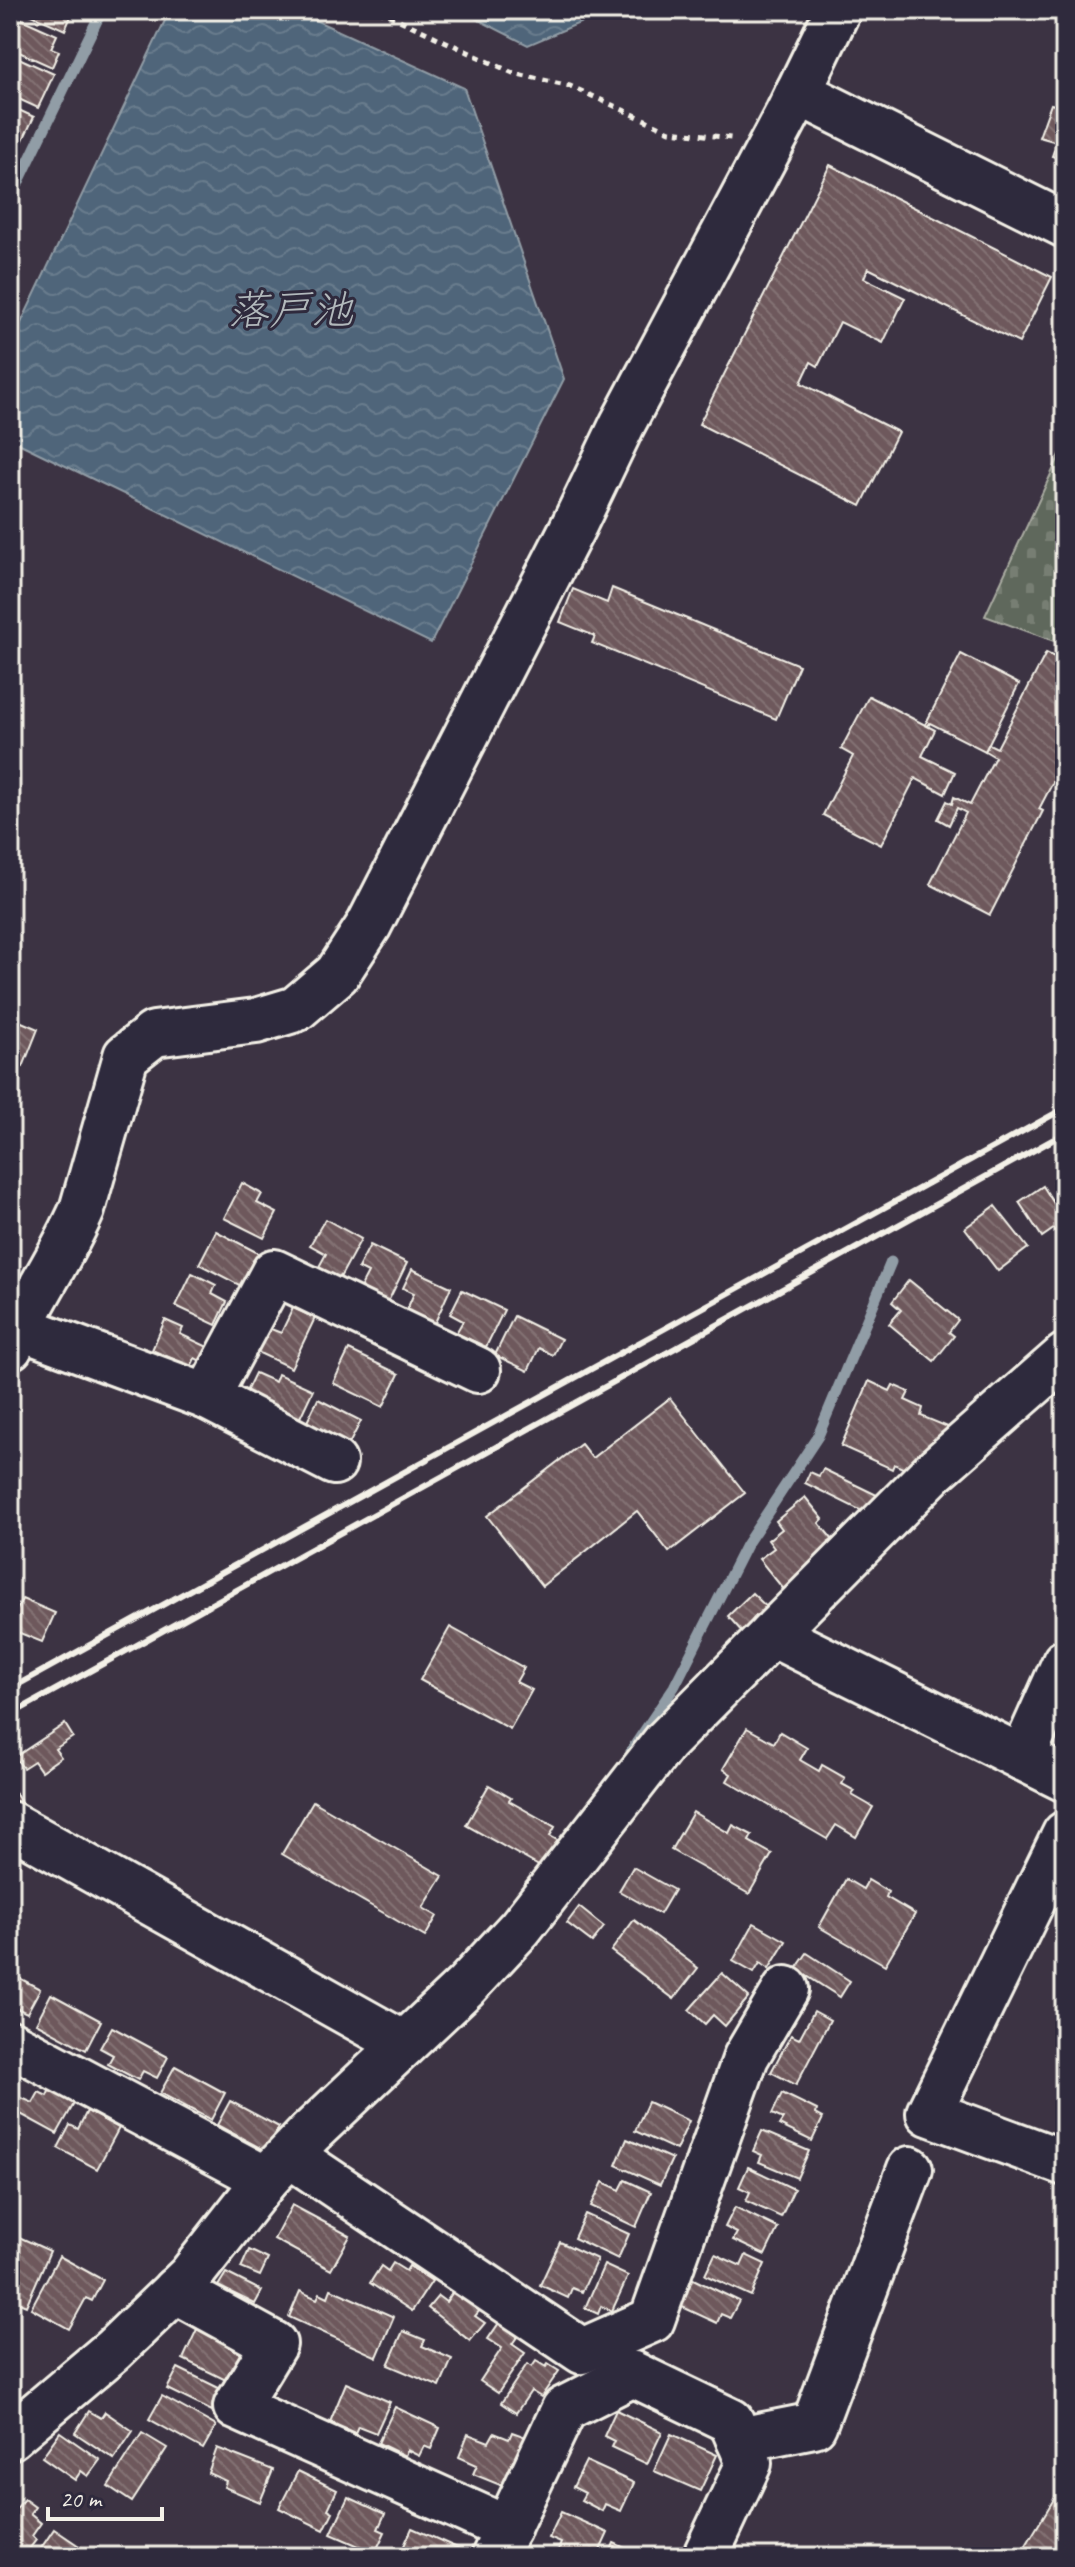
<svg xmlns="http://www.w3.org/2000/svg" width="1075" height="2567" font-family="Caveat,'Klee One',sans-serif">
  <defs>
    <pattern id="cemetery-stones" width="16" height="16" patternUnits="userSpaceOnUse" patternTransform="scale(2)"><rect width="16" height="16" fill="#5f685c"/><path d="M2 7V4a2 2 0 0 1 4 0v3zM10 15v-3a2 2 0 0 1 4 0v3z" fill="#777e73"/></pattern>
    <pattern id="water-waves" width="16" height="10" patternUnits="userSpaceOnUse" patternTransform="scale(2)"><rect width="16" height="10" fill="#4f657a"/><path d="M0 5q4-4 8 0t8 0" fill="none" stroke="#697c8d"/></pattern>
    <pattern id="building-back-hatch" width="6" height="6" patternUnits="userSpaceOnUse" patternTransform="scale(2)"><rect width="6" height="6" fill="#6e595c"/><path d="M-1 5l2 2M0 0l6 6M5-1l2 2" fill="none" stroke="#837173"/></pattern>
  </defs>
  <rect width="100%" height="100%" fill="#3c3343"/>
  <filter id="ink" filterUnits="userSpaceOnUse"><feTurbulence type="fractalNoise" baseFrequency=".0125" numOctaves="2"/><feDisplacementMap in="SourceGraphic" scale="16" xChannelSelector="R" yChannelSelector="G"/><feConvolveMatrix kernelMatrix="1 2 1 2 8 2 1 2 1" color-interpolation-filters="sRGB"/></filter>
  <g filter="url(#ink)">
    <!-- cemetery -->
    <polygon fill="url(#cemetery-stones)" stroke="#aaaca2" stroke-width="2" points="1065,444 1065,645 985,616"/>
    <!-- water -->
    <g fill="url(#water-waves)" stroke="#919da6" stroke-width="2">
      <polygon points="170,10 293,10 464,88 564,379 431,643 10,439 10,346"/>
      <polygon points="459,10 610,10 528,45"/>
    </g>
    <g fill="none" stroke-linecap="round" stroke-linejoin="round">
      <!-- stream -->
      <g stroke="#919da6" stroke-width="11">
        <polyline points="10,200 102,10"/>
        <polyline points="631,1751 674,1687 746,1545 818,1436 891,1262"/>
      </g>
    </g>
    <!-- building -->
    <g fill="url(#building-back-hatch)" stroke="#f4f1e8" stroke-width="2">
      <polygon points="21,10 68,10 67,12 72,14 65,30"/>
      <polygon points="10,14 57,35 51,48 59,51 52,67 10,48"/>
      <polygon points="10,54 54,74 38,108 10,95"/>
      <polygon points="1051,104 1065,108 1065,160 1052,156 1057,142 1039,137"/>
      <polygon points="10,106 34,117 20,146 10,142"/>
      <polygon points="830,165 1052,277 1019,343 868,268 864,278 905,298 883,343 840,322 818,366 811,362 801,383 898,432 861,506 699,424"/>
      <polygon points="612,588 799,665 776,719 592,643 595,636 560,622 573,589 607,603"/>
      <polygon points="1046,653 1065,662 1065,759 1039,809 1043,811 990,915 930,884 966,813 957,808 949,825 938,819 947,801 952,804 954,797 970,805 995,757 985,751 989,744 997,748"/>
      <polygon points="961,654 1019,684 985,751 930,723 928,726 925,725"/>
      <polygon points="869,696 935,730 922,756 955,772 945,794 915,778 881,845 823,815 853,756 841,749"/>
      <polygon points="10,1017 38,1029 23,1067 10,1062"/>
      <polygon points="1065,1174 1065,1198 1054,1182"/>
      <polygon points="242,1183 262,1194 257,1203 277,1213 264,1238 224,1218"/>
      <polygon points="1043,1186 1065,1221 1042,1237 1019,1202"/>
      <polygon points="995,1206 1028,1248 998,1271 965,1228"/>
      <polygon points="325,1219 361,1239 336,1285 315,1274 326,1254 310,1245"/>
      <polygon points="216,1231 260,1254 243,1287 199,1264"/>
      <polygon points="370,1245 407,1263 385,1308 357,1294 368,1273 358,1268"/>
      <polygon points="412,1269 451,1287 433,1327 405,1314 414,1293 403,1288"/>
      <polygon points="192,1273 216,1285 212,1294 227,1302 216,1325 176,1306"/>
      <polygon points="909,1280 958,1320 949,1332 954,1336 934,1361 889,1324 901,1310 892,1302"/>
      <polygon points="462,1290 504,1310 486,1347 456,1333 463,1321 450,1314"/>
      <polygon points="293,1308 315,1318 291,1368 255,1351 266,1327 281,1333"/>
      <polygon points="514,1316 561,1339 553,1355 539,1348 528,1371 495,1355"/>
      <polygon points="165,1320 183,1328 180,1334 210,1348 204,1363 195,1358 191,1367 152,1350"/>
      <polygon points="349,1350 399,1374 383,1407 333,1383"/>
      <polygon points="255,1373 275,1382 278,1374 313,1390 297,1424 242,1400"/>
      <polygon points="869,1381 890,1391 893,1385 909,1392 905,1400 923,1408 921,1416 948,1427 933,1463 916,1474 894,1464 892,1469 841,1446"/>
      <polygon points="670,1398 745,1493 669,1552 637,1511 542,1586 487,1516 581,1444 592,1458"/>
      <polygon points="318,1399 361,1421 346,1450 304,1428"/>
      <polygon points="823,1469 885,1499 876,1518 805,1483 810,1472 819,1476"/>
      <polygon points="805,1497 823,1519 819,1523 833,1540 829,1542 839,1555 789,1596 759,1559 774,1548 768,1540 782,1529 776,1521"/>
      <polygon points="752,1593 777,1617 751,1642 728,1616"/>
      <polygon points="22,1599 55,1613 42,1642 10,1629 10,1611 15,1614"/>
      <polygon points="450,1627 524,1668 516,1682 532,1690 510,1729 420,1680"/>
      <polygon points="65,1724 73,1737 55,1749 61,1757 41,1771 34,1761 23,1768 15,1757"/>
      <polygon points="747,1728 774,1743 780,1732 807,1748 800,1760 819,1771 822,1765 845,1778 842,1784 855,1791 852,1795 873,1807 856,1837 836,1825 827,1839 727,1781 731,1774 723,1769"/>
      <polygon points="10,1784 20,1801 10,1807"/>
      <polygon points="489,1785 511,1798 509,1801 555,1827 550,1836 559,1841 544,1869 466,1825"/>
      <polygon points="313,1801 443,1876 423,1908 437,1916 425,1937 282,1854"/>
      <polygon points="693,1812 729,1833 733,1825 752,1835 749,1841 772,1854 749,1894 671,1850"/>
      <polygon points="10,1861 19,1865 10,1885"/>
      <polygon points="633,1867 674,1890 660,1914 619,1891"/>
      <polygon points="846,1879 863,1889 868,1880 888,1892 886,1897 915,1914 885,1965 819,1927"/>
      <polygon points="579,1907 604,1927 592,1942 567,1923"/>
      <polygon points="634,1920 698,1968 674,1999 611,1951"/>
      <polygon points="754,1923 786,1941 769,1969 760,1963 754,1973 733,1961"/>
      <polygon points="807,1953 850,1981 840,1997 796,1969"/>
      <polygon points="10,1973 40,1989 27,2013 10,2005"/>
      <polygon points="722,1973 749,1997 725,2026 713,2015 705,2024 689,2010"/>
      <polygon points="51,1994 101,2021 86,2050 36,2023"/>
      <polygon points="814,2011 830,2020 796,2085 771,2072 791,2035 799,2039"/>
      <polygon points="112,2027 168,2057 157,2078 143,2071 138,2080 108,2064 113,2055 100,2048"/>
      <polygon points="175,2066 225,2093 211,2120 160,2093"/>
      <polygon points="50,2089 75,2102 57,2134 15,2111 22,2098 33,2103 39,2092 47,2096"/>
      <polygon points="782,2093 817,2110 816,2114 823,2118 812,2141 779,2125 783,2119 772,2114"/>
      <polygon points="230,2101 279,2127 266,2151 217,2125"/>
      <polygon points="648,2102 689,2121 676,2150 635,2131"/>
      <polygon points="87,2111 119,2128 97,2169 58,2148 70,2125 78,2129"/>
      <polygon points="762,2131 809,2151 797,2178 759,2162 762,2155 753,2151"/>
      <polygon points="627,2139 672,2159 660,2185 616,2165"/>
      <polygon points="748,2167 794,2189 781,2217 746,2201 750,2192 739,2187"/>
      <polygon points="625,2180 651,2192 636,2227 591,2206 603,2182 620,2190"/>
      <polygon points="292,2205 350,2236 331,2270 274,2239"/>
      <polygon points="735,2207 778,2228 765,2255 733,2240 737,2233 725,2227"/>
      <polygon points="585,2214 629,2234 618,2259 574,2238"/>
      <polygon points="10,2233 50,2251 26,2306 10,2299"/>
      <polygon points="560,2242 597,2259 582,2292 572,2288 568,2298 540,2285"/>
      <polygon points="249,2250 268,2259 260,2276 241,2268"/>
      <polygon points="715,2254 741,2266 746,2255 765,2264 751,2296 705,2275"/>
      <polygon points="59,2256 103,2280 92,2301 86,2298 69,2329 31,2308"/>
      <polygon points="393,2263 406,2271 409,2266 432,2281 412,2311 370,2283 381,2266 388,2271"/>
      <polygon points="604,2265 628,2276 612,2311 601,2306 598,2314 585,2308"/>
      <polygon points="226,2273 262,2291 255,2304 218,2286"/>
      <polygon points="691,2278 739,2301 730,2318 721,2314 717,2323 678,2305"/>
      <polygon points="331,2289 394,2317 377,2357 289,2317 300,2291 317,2299 320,2293 328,2297"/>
      <polygon points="455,2289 481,2309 475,2316 485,2323 470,2341 428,2308 438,2296 446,2302"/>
      <polygon points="501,2320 520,2333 512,2344 525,2353 498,2393 480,2381 502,2348 488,2339"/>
      <polygon points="197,2329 256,2358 242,2388 183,2359"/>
      <polygon points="403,2331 425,2340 422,2346 452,2359 440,2387 388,2365"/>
      <polygon points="536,2361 546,2367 548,2364 559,2371 541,2397 531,2391 516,2413 501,2403 527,2364 532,2367"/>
      <polygon points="178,2368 233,2395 222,2416 167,2389"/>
      <polygon points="346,2383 390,2402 376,2433 358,2426 355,2433 330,2422"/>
      <polygon points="162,2396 216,2426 203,2449 149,2419"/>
      <polygon points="395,2407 440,2428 431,2449 424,2446 419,2456 407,2450 405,2456 378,2443"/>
      <polygon points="616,2410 662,2432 647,2464 611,2447 614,2441 604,2436"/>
      <polygon points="89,2411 101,2418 105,2412 133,2431 114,2459 75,2433"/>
      <polygon points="60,2432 100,2460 88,2476 81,2471 75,2480 42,2457"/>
      <polygon points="512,2432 526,2437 505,2487 473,2474 477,2465 459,2457 468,2434 489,2442 494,2433 509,2439"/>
      <polygon points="142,2433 167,2448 132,2502 108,2486"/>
      <polygon points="671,2434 717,2455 700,2491 654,2471"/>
      <polygon points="217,2448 273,2470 260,2502 224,2487 226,2481 208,2473"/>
      <polygon points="586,2461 634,2483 621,2511 605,2504 602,2511 581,2500 585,2493 573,2487"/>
      <polygon points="298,2471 337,2490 328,2509 333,2512 324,2530 279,2508"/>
      <polygon points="1060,2489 1065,2492 1065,2557 1019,2557"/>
      <polygon points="348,2497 385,2514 378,2529 385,2532 375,2553 331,2534"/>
      <polygon points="24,2499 35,2507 30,2514 41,2523 32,2536 36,2540 23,2557 10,2557 10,2517"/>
      <polygon points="561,2512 608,2533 597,2557 565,2557 557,2553 561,2543 549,2538"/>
      <polygon points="412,2528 462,2550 459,2557 399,2557"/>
      <polygon points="54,2529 82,2548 75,2557 35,2557"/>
      <polygon points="614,2543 644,2557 608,2557"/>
    </g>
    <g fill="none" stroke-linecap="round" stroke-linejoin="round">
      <defs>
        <g id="minor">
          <polyline points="798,92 1065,225"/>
          <polyline points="19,1327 207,1397 334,1462"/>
          <path d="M 10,1347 C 31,1300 61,1258 82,1210 L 126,1056 L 154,1034 L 256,1021 L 296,1009 L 337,974 L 369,925 L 575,523 L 622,425 L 788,113 L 838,10"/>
          <polyline points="207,1397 274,1272 478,1370"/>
          <polyline points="772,1634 1065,1779"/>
          <polyline points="1022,1758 1065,1662"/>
          <polyline points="10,1824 404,2044"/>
          <polyline points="1065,1834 929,2113 1065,2163"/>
          <polyline points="10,2043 266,2179"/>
          <polyline points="290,2155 582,2351 652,2320 746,2057 786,1989"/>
          <polyline points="175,2290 274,2344 236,2407 508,2529"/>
          <polyline points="10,2437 113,2350 190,2276 266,2179 310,2133 466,1986 520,1928 665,1742 933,1472 1065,1356"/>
          <polyline points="739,2440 814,2425 910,2169"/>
          <polyline points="494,2557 564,2409 633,2374 731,2421 749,2463 705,2557"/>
        </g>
      </defs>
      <!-- minor casing -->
      <use href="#minor" stroke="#f4f1e8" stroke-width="50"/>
      <!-- path -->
      <polyline stroke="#f4f1e8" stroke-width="5" stroke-dasharray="6 6" stroke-linecap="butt" points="378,10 513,73 570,86 670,131 731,138"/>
      <!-- minor -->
      <use href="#minor" stroke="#2f2a3d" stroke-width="44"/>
      <!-- rail -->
      <g stroke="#f4f1e8" stroke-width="6">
        <polyline points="10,1689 1065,1108"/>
        <polyline points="10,1715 1065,1133"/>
      </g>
    </g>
  </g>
  <g text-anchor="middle" stroke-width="6" stroke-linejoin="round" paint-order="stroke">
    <!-- water labels -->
    <g font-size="42" font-style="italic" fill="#b2b9bc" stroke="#2f2a3d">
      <text x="290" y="324">落戸池</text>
    </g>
  </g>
  <!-- margin -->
  <rect width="1075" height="2567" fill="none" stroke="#2f2a3d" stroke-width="40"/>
  <rect x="20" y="20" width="1035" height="2527" fill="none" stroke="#f4f1e8" stroke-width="3" filter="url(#ink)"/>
  <!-- scale -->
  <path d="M48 2507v12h114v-12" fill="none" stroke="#f4f1e8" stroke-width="4"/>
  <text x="60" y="2507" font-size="24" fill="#f4f1e8" stroke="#2f2a3d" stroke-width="6" paint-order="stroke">20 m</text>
</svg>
